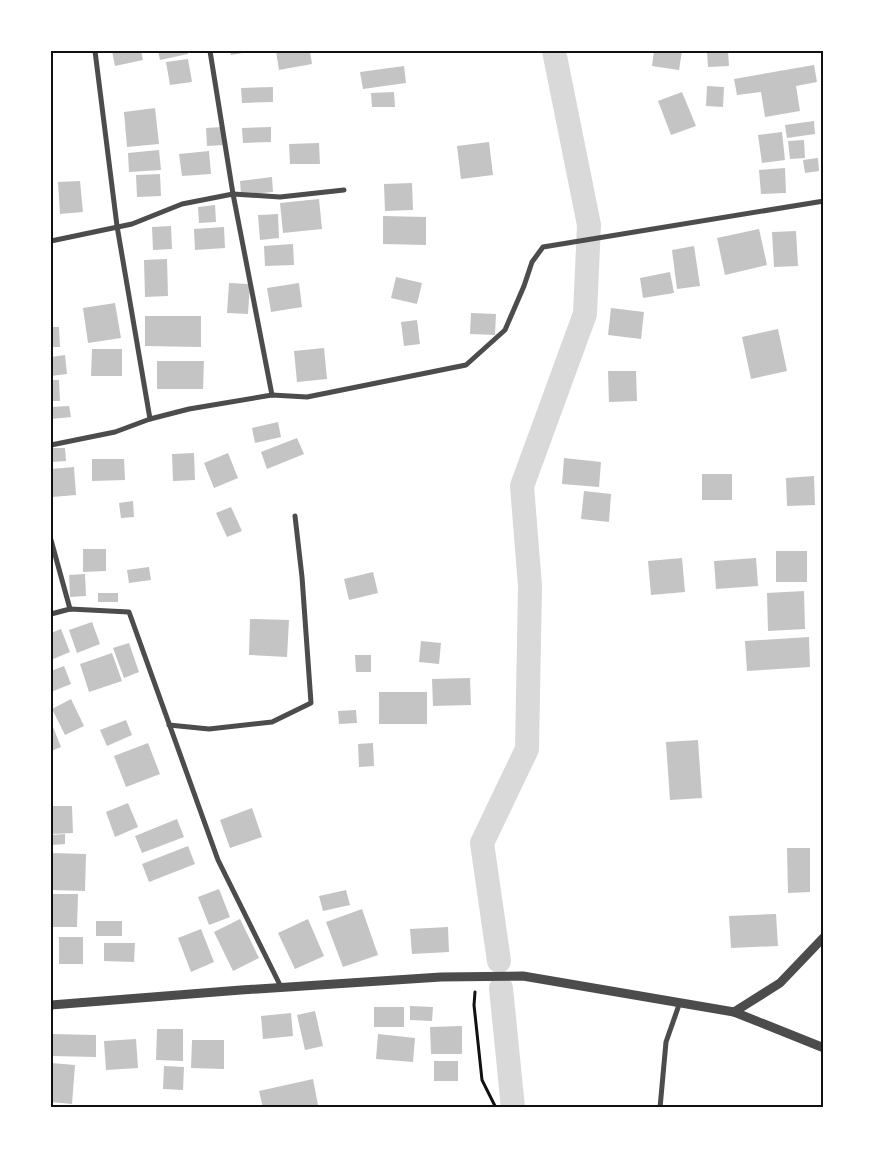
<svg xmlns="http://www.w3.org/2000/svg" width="875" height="1159" font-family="Lato,sans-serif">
  <rect width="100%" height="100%" fill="#fff"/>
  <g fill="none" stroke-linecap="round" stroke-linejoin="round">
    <!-- canal -->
    <g stroke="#d9d9d9" stroke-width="24">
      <polyline points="499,961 482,843 527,749 530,586 522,486 585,314 589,225 554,51"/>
      <polyline points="501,988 513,1108"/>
    </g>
  </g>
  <!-- building -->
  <g fill="#c4c4c4">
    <polygon points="112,51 141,51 143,60 115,66"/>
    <polygon points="158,51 187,51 188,54 160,60"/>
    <polygon points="230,51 248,51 248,52 231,55"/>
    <polygon points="276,51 310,51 312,64 279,70"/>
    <polygon points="654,51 682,51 679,70 652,66"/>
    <polygon points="707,51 728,51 729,66 708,67"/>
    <polygon points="188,59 192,82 170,85 166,62"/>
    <polygon points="814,65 817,82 796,86 800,111 765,117 761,92 737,95 734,79"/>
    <polygon points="404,66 406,83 363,89 360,72"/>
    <polygon points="707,86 724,87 723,107 706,106"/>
    <polygon points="273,87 273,102 242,103 241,88"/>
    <polygon points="394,92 395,107 372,107 371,93"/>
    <polygon points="682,92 696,126 671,135 658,101"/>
    <polygon points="155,108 159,144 127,147 124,112"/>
    <polygon points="814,121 815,134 787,138 785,125"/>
    <polygon points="222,127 223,145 207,146 206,128"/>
    <polygon points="271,127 271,142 243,143 242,128"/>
    <polygon points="782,132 785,160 762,163 758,135"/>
    <polygon points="804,140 805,158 790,159 788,141"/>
    <polygon points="489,142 493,175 461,179 457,146"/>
    <polygon points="319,143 320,164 290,164 289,144"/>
    <polygon points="159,150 161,170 129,172 128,153"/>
    <polygon points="209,151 211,174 182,176 179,154"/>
    <polygon points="818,158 819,171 805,173 803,160"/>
    <polygon points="785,168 786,193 761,194 759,170"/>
    <polygon points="160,174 161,196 137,197 136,175"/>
    <polygon points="272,177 273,192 241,195 240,181"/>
    <polygon points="80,181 83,212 60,214 58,182"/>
    <polygon points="412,183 413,210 385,211 384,184"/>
    <polygon points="319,199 322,229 283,233 280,203"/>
    <polygon points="215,205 216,222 199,223 198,207"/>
    <polygon points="278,214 279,238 260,240 258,215"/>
    <polygon points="383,216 426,217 426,245 383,244"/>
    <polygon points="171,226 172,249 153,250 152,227"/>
    <polygon points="224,227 225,248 195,250 194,229"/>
    <polygon points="759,229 767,265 725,275 717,238"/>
    <polygon points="796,231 798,266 774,267 772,232"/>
    <polygon points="293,244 294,265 265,266 264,246"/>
    <polygon points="694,246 700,286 677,289 672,250"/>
    <polygon points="167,259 168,296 145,297 144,260"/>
    <polygon points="670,272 674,293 643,298 640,278"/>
    <polygon points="396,277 422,283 417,304 391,298"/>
    <polygon points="229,283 250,284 248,314 227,313"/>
    <polygon points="299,283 302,307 271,312 267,288"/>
    <polygon points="115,303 121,338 88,343 83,308"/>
    <polygon points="611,308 644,312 641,339 608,335"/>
    <polygon points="471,313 496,314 495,335 470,334"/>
    <polygon points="145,316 201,316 201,347 145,346"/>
    <polygon points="417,320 420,344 404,346 401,322"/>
    <polygon points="51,327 59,327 60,347 51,347"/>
    <polygon points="778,329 787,371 751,379 742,337"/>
    <polygon points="324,348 327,379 297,382 294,351"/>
    <polygon points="92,349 122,349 122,376 91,376"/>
    <polygon points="65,355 67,374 51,376 51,357"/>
    <polygon points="157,361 204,361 203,389 157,389"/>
    <polygon points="608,371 636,371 637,401 609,402"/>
    <polygon points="51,380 59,380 60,401 51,401"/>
    <polygon points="69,406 71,417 51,419 51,407"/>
    <polygon points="278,422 281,437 255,443 252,428"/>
    <polygon points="297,438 304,454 267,469 261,452"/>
    <polygon points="51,448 65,448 66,461 51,462"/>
    <polygon points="194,453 195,480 173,481 172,454"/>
    <polygon points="228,453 238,478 214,488 204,463"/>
    <polygon points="564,458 601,462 599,487 562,484"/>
    <polygon points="92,459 124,459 125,480 92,481"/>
    <polygon points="74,467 76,495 52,497 51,469"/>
    <rect x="702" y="474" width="30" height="26"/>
    <polygon points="814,476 815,505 787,506 786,478"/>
    <polygon points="584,491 611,494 609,522 581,519"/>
    <polygon points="133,501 134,517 121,518 119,503"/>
    <polygon points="231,507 242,531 227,537 216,513"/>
    <polygon points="83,549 106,549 106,571 83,572"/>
    <rect x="776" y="551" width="31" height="31"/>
    <polygon points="682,558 685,592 651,595 648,561"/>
    <polygon points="756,558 758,586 716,589 714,561"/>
    <polygon points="149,567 151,580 129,583 127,570"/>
    <polygon points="373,572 378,593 349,600 344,579"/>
    <polygon points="85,574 86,596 70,597 69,575"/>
    <polygon points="804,591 805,629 768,631 767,593"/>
    <rect x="98" y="593" width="20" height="9"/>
    <polygon points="250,619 289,620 287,657 249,655"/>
    <polygon points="92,622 100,644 77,653 69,630"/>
    <polygon points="61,629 70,652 51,660 51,633"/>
    <polygon points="809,637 810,667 747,671 745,641"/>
    <polygon points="421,641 441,643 439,664 419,662"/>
    <polygon points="129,643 139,672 124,678 113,648"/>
    <polygon points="112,653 122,681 89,692 80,664"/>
    <polygon points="355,655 371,655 371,672 356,672"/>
    <polygon points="64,666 71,684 51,692 51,671"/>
    <polygon points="470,678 471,705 433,706 432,679"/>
    <rect x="379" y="692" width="48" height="32"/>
    <polygon points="71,699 84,726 65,735 52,709"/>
    <polygon points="356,710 357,723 339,724 338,711"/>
    <polygon points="126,720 132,735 107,746 100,730"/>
    <polygon points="51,722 61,747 51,751"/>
    <polygon points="698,740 702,798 670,800 666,742"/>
    <polygon points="148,743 160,774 126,787 114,756"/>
    <polygon points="373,743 374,766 359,767 358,744"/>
    <polygon points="128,803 138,827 115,837 106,812"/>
    <polygon points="51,806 72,806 73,833 51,834"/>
    <polygon points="252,808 262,837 230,848 220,820"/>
    <polygon points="177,819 184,837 142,853 135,836"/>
    <polygon points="65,834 65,844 51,845 51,835"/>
    <polygon points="188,846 195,864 149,882 142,864"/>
    <polygon points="787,848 810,848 810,892 788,893"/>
    <polygon points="51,853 86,854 85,891 51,890"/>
    <polygon points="219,889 230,917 209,925 198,897"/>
    <polygon points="346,890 350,905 323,911 319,896"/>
    <polygon points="51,894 78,894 77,927 51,927"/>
    <polygon points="362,909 378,955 343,967 326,922"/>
    <polygon points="776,914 778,946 731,948 729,916"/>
    <polygon points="240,919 259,958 233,971 214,932"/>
    <polygon points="308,919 324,956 295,969 278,933"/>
    <rect x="96" y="921" width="26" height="15"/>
    <polygon points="448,927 449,952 412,954 410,929"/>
    <polygon points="201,929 214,962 191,972 178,938"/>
    <rect x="59" y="937" width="24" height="27"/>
    <polygon points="104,943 135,943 134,962 104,961"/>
    <polygon points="410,1006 433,1007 432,1021 410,1020"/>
    <rect x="374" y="1007" width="30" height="20"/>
    <polygon points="315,1011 323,1046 305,1050 297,1015"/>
    <polygon points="291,1013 293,1036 263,1039 261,1016"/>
    <polygon points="462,1026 462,1054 431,1054 430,1027"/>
    <polygon points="157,1029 183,1029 183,1061 156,1060"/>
    <polygon points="51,1034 96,1035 96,1057 51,1056"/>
    <polygon points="378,1034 415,1038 413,1062 376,1059"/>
    <polygon points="136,1039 138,1068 106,1070 104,1041"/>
    <polygon points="192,1040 224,1040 224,1069 191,1068"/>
    <rect x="434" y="1061" width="24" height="20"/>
    <polygon points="51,1063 75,1065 72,1104 51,1102"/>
    <polygon points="164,1066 184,1067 183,1090 163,1089"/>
    <polygon points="313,1079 318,1105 306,1108 263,1108 259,1091"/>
  </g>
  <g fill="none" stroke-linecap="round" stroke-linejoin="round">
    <!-- path -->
    <polyline stroke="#111" stroke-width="3" points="475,992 474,1005 482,1080 496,1108"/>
    <!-- minor -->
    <g stroke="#4c4c4c" stroke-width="5">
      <polyline points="95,51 117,226 150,419"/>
      <polyline points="210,51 233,194 272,395"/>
      <polyline points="51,241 132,224 182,204 233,194 280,197 344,190"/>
      <polyline points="51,445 115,432 150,419 189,409 272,395 307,397 466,365 505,330 524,286 532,262 543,247 824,201"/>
      <polyline points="51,540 70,609"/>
      <polyline points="51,614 70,609 129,612 218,860 281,987"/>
      <polyline points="169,725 209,729 272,722 311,703 302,577 295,516"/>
      <polyline points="660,1108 666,1042 680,1002"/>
    </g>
    <!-- tertiary -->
    <g stroke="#4c4c4c" stroke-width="9">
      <polyline points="51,1005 241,990 441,977 523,976 734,1012 824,1048"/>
      <polyline points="734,1012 780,983 824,937"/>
    </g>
  </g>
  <!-- border -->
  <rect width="875" height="1159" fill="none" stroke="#ffffff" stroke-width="105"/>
  <rect x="52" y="52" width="770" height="1054" fill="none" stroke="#111" stroke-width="2"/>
</svg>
